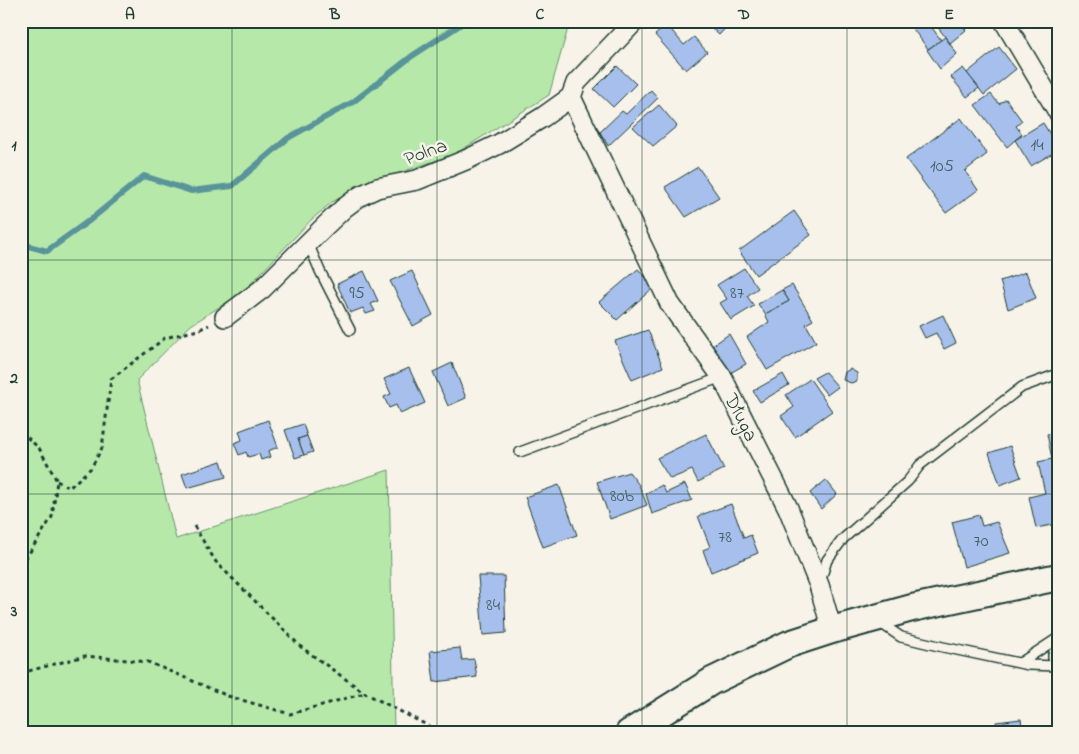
<svg xmlns="http://www.w3.org/2000/svg" width="1079" height="754" font-family="'Indie Flower',sans-serif">
  <rect width="100%" height="100%" fill="#f7f3e8"/>
  <filter id="ink" filterUnits="userSpaceOnUse"><feTurbulence type="fractalNoise" baseFrequency=".02" numOctaves="2"/><feDisplacementMap in="SourceGraphic" scale="10" xChannelSelector="R" yChannelSelector="G"/><feConvolveMatrix kernelMatrix="1 2 1 2 8 2 1 2 1" color-interpolation-filters="sRGB"/></filter>
  <g filter="url(#ink)">
    <!-- green -->
    <polygon fill="#b6e9a9" stroke="#6a936e" points="21,21 570,21 549,95 455,154 370,183 332,202 311,220 243,292 191,325 137,380 176,539 389,470 394,733 21,733 21,529 23,499 21,495"/>
    <g fill="none" stroke-linecap="round" stroke-linejoin="round">
      <!-- stream -->
      <polyline stroke="#599499" stroke-width="6" points="21,244 47,251 90,220 144,176 191,191 232,186 288,138 353,102 412,56 466,21"/>
    </g>
    <!-- building -->
    <g fill="#a7bfec" stroke="#1f3d34">
      <polygon points="704,21 732,21 719,35"/>
      <polygon points="907,21 927,21 941,40 928,49"/>
      <polygon points="940,21 959,21 966,30 950,43 936,25"/>
      <polygon points="1058,21 1058,38 1057,38 1050,21"/>
      <polygon points="667,25 684,45 694,37 707,52 686,70 655,35"/>
      <polygon points="945,37 957,54 940,69 927,50"/>
      <polygon points="999,47 1016,69 984,95 967,73"/>
      <polygon points="617,66 636,84 613,107 594,89"/>
      <polygon points="963,68 979,88 967,97 951,77"/>
      <polygon points="651,90 658,98 608,146 600,132 622,111 626,114"/>
      <polygon points="991,94 999,104 1006,99 1022,121 1016,126 1022,134 1007,147 975,105"/>
      <polygon points="659,105 677,126 653,146 633,127"/>
      <polygon points="961,118 987,154 965,171 978,190 946,213 906,159"/>
      <polygon points="1043,123 1058,147 1058,150 1031,166 1015,140"/>
      <polygon points="698,167 719,197 686,217 665,187"/>
      <polygon points="794,211 811,235 756,275 739,251"/>
      <polygon points="744,268 758,288 747,296 754,306 731,320 720,303 727,299 717,285"/>
      <polygon points="638,269 654,287 617,320 599,302"/>
      <polygon points="364,271 378,301 371,304 375,311 366,314 363,308 350,313 337,284"/>
      <polygon points="412,271 433,315 413,326 390,281"/>
      <polygon points="1026,272 1036,298 1008,309 1000,281"/>
      <polygon points="792,285 813,320 806,324 816,342 767,370 747,337 769,322 765,314 789,301 782,290"/>
      <polygon points="782,290 789,301 765,314 758,304"/>
      <polygon points="943,315 956,343 944,349 936,333 925,338 919,326"/>
      <polygon points="648,330 663,367 632,380 615,341"/>
      <polygon points="729,334 746,364 730,373 712,346"/>
      <polygon points="452,363 466,398 448,406 433,372"/>
      <polygon points="409,368 425,403 400,414 396,405 389,408 384,397 391,394 384,379"/>
      <polygon points="850,369 857,373 857,381 851,383 843,380 845,372"/>
      <polygon points="825,372 838,387 827,395 814,378"/>
      <polygon points="783,374 789,385 760,402 753,391"/>
      <polygon points="810,379 832,411 795,437 781,416 794,407 786,395"/>
      <polygon points="268,420 278,447 268,451 270,457 261,460 259,454 248,457 246,452 239,455 234,443 242,440 239,431"/>
      <polygon points="303,424 307,436 298,439 304,455 295,458 285,430"/>
      <polygon points="1058,432 1058,524 1036,528 1029,497 1045,493 1038,462 1052,459 1047,434"/>
      <polygon points="706,434 724,469 698,482 692,470 670,479 657,458"/>
      <polygon points="307,436 313,452 304,455 298,439"/>
      <polygon points="1010,446 1021,477 1000,485 989,453"/>
      <polygon points="221,461 226,477 187,488 182,474"/>
      <polygon points="629,472 639,485 647,505 610,519 597,482"/>
      <polygon points="826,480 837,494 821,509 810,493"/>
      <polygon points="685,484 692,500 652,514 646,494 662,485 666,493"/>
      <polygon points="559,485 577,535 543,547 525,497"/>
      <polygon points="731,504 744,538 751,535 758,553 711,572 703,550 710,547 698,516"/>
      <polygon points="979,515 982,526 997,522 1010,553 964,567 952,522"/>
      <polygon points="478,576 504,576 506,633 483,635"/>
      <polygon points="460,648 462,660 474,659 477,677 434,682 430,651"/>
      <polygon points="1021,719 1023,733 997,733 996,722"/>
    </g>
    <g fill="none" stroke-linecap="round" stroke-linejoin="round">
      <defs>
        <g id="lane">
          <polyline points="308,243 320,271 350,330"/>
          <polyline points="520,452 722,377"/>
          <polyline points="820,582 827,560 843,539 908,481 920,465 1022,387 1058,374"/>
          <polyline points="879,622 901,637 943,647 1028,665 1058,666"/>
          <polyline points="1020,663 1058,638"/>
        </g>
        <g id="street">
          <polyline points="1004,21 1058,112"/>
          <polyline points="571,97 670,304 722,377 788,508 819,585 832,630"/>
          <polyline points="225,317 262,289 325,226 344,208 360,196 377,188 417,180 468,159 499,144 543,117 571,97 576,83 635,21"/>
          <polyline points="1058,655 1058,658"/>
        </g>
        <polyline id="secondary" points="629,733 712,681 789,644 832,630 912,608 1058,577"/>
      </defs>
      <!-- lane casing -->
      <use href="#lane" stroke="#1f3d34" stroke-width="12"/>
      <!-- street casing -->
      <use href="#street" stroke="#1f3d34" stroke-width="22"/>
      <!-- secondary casing -->
      <use href="#secondary" stroke="#1f3d34" stroke-width="30"/>
      <!-- path -->
      <g stroke="#1f3d34" stroke-width="3" stroke-dasharray="4 4" stroke-linecap="butt">
        <polyline points="21,432 39,448 57,481 52,517 26,558"/>
        <polyline points="57,481 69,488 91,468 102,448 111,379 165,338 198,330 209,325"/>
        <polyline points="194,526 216,562 301,647 365,693 442,733"/>
        <polyline points="21,673 85,656 148,662 228,696 290,714 365,693"/>
      </g>
      <!-- lane -->
      <use href="#lane" stroke="#f7f3e8" stroke-width="9"/>
      <!-- street -->
      <use href="#street" stroke="#f7f3e8" stroke-width="19"/>
      <!-- secondary -->
      <use href="#secondary" stroke="#f7f3e8" stroke-width="26"/>
    </g>
  </g>
  <!-- grid -->
  <path fill="none" stroke="#1f3d34" stroke-width="1" stroke-opacity="0.55" d="M 232,21 L 232,733M 437,21 L 437,733M 642,21 L 642,733M 847,21 L 847,733M 21,260 L 1058,260M 21,494 L 1058,494"/>
  <g text-anchor="middle" stroke-width="5" stroke-linejoin="round" paint-order="stroke">
    <!-- number labels -->
    <g font-size="18" fill="#415e62">
      <text x="1037" y="150">14</text>
      <text x="942" y="171">105</text>
      <text x="357" y="298">95</text>
      <text x="737" y="298">87</text>
      <text x="622" y="501">80b</text>
      <text x="725" y="542">78</text>
      <text x="981" y="546">70</text>
      <text x="493" y="610">84</text>
    </g>
    <!-- street labels -->
    <g font-size="20" fill="#1f3d34" stroke="#f7f3e8">
      <text transform="translate(425 151) rotate(-20)" y="7">Polna</text>
      <text transform="translate(742 417) rotate(63)" y="7">Długa</text>
    </g>
  </g>
  <!-- margin -->
  <rect width="1079" height="754" fill="none" stroke="#f7f3e8" stroke-width="55"/>
  <rect x="28" y="28" width="1024" height="698" fill="none" stroke="#1f3d34" stroke-width="2"/>
  <g font-size="16" text-anchor="middle" font-weight="bold" fill="#1f3d34">
    <text x="130" y="19">A</text>
    <text x="335" y="19">B</text>
    <text x="540" y="19">C</text>
    <text x="744" y="19">D</text>
    <text x="949" y="19">E</text>
    <text x="14" y="150">1</text>
    <text x="14" y="383">2</text>
    <text x="14" y="616">3</text>
  </g>
</svg>
